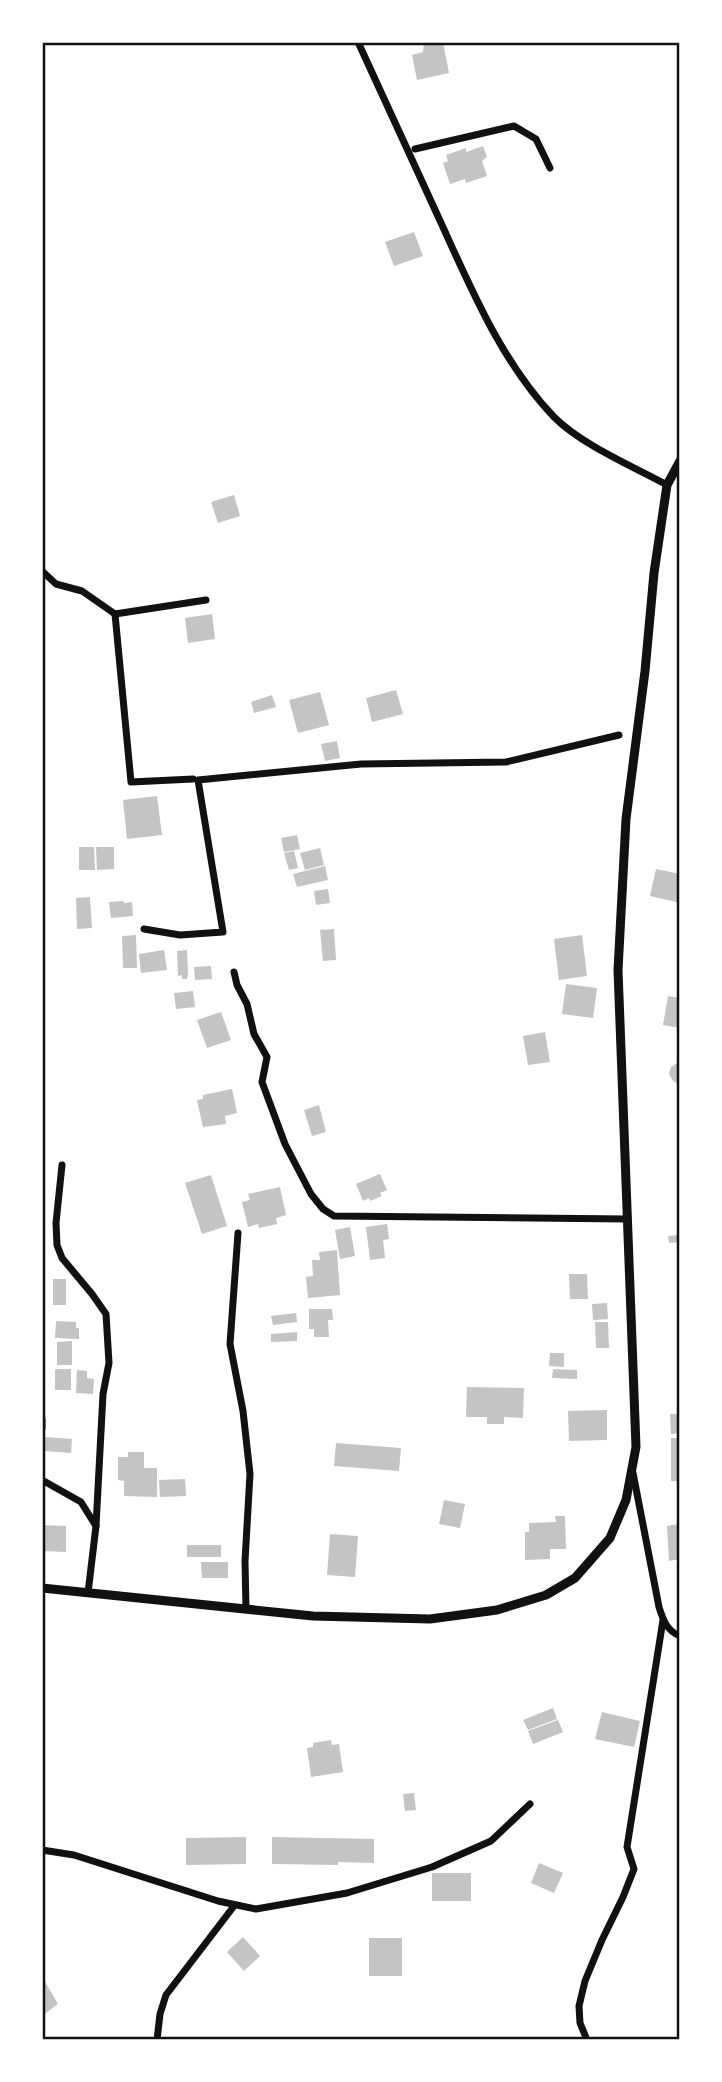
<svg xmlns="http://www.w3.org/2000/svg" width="722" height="2082" font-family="Montserrat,sans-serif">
  <rect width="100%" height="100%" fill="#fff"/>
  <!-- building -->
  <g fill="#c4c4c4">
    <polygon points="424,42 443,42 449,73 417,80 412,55 423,52"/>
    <polygon points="483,146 487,157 482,161 487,176 466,183 465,179 450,184 443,163 448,161 446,155 466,148 466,152"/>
    <polygon points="414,232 423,256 394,266 385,242"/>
    <polygon points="234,495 240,516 218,523 211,502"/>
    <polygon points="212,614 215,639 188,643 185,618"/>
    <polygon points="396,690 403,714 372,722 366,698"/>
    <polygon points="320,692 329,725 298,733 289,700"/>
    <polygon points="272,695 276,707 254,713 251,702"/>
    <polygon points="337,741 340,758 325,761 321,744"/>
    <polygon points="157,796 162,835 127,839 123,800"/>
    <polygon points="297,835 300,849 284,852 281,838"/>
    <polygon points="79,847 94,847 95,870 79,870"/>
    <polygon points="96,847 114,847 114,869 97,870"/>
    <polygon points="320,848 324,865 305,870 300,853"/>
    <polygon points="294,851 298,868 289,870 284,853"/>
    <polygon points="325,866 328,880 297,887 293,874"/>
    <polygon points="656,869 680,874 680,903 650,896"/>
    <polygon points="328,889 330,903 316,905 314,891"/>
    <polygon points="90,897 92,928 77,929 76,898"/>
    <polygon points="123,901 124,903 132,902 133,916 111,918 109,902"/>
    <polygon points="334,929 336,960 323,961 320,930"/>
    <polygon points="136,935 137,968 123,968 122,936"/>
    <polygon points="582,935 587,976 559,980 554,939"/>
    <polygon points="164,950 167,970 141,973 139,954"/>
    <polygon points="187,950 188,974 187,979 182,979 182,975 178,976 177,951"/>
    <polygon points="211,966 212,979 195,980 194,967"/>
    <polygon points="566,984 597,988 593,1018 562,1014"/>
    <polygon points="193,991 195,1007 176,1009 174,993"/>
    <polygon points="668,996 680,998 680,1028 663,1025"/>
    <polygon points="221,1012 231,1040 207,1048 197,1020"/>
    <polygon points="545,1032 550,1062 528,1065 523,1036"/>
    <polygon points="680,1061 680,1085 673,1081 669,1074 671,1067"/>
    <polygon points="232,1089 237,1113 225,1116 226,1124 203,1127 197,1100 203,1099 203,1095"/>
    <polygon points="319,1105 326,1132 312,1136 304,1110"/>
    <polygon points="380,1174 387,1190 380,1193 382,1196 370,1201 369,1198 363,1201 356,1184"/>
    <polygon points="211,1175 227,1226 202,1234 185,1183"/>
    <polygon points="280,1187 286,1215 276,1218 277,1224 259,1228 258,1224 248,1227 242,1202 250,1200 248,1194"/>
    <polygon points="387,1224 389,1239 383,1240 385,1258 370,1260 366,1227"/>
    <polygon points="350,1227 355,1256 340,1259 335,1230"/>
    <polygon points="680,1235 680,1242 669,1243 668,1236"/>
    <polygon points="337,1250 340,1295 308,1298 306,1277 313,1276 312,1260 320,1260 319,1252"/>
    <polygon points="569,1274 587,1274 588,1299 570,1299"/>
    <rect x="53" y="1279" width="13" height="26"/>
    <polygon points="607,1303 608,1319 593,1320 592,1304"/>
    <polygon points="309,1309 332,1309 333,1320 328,1320 329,1337 314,1337 314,1329 309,1329"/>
    <polygon points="296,1313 297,1322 273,1325 271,1316"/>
    <polygon points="56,1321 76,1322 76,1328 79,1328 79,1339 55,1338"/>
    <polygon points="595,1322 608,1322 609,1348 596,1348"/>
    <polygon points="297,1332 297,1341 271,1342 271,1334"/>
    <polygon points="72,1341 72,1365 57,1365 57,1342"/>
    <polygon points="550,1353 564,1353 564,1367 549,1366"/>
    <rect x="55" y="1369" width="16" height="21"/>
    <polygon points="553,1369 577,1370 577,1379 552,1378"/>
    <polygon points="77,1370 87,1371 87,1378 94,1379 93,1394 76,1393"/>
    <polygon points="467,1387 524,1388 523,1418 504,1417 504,1424 487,1424 487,1417 466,1417"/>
    <polygon points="607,1410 607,1440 569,1441 568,1411"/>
    <polygon points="670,1414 680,1414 680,1433 671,1434"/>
    <polygon points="45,1437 72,1439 71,1453 44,1451"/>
    <rect x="671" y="1438" width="9" height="43"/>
    <polygon points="336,1443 401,1448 399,1471 334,1466"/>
    <polygon points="128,1452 144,1452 144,1468 157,1468 157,1497 124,1496 124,1481 118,1480 118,1457 128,1457"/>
    <polygon points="185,1479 186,1496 160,1497 159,1480"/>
    <polygon points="444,1500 465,1504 460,1528 439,1524"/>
    <polygon points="555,1516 565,1516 566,1549 550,1549 550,1559 525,1560 525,1532 529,1532 529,1523 556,1522"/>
    <polygon points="680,1524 680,1559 669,1561 667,1526"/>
    <polygon points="42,1525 66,1526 66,1552 42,1551"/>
    <polygon points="330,1534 358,1536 355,1577 327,1575"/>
    <rect x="187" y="1545" width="34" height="12"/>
    <polygon points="201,1562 228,1562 228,1578 202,1578"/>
    <polygon points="553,1708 557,1719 528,1730 523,1720"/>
    <polygon points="602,1712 640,1721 634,1747 595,1739"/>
    <polygon points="558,1720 563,1732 533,1744 528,1731"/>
    <polygon points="331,1740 332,1745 339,1744 343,1772 311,1777 307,1748 313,1747 313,1743"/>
    <polygon points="414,1793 416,1810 405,1811 403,1794"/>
    <polygon points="246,1837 246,1864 186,1865 186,1838"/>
    <polygon points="272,1837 374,1839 374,1863 338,1862 338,1865 272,1864"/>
    <polygon points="539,1863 563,1873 554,1893 531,1883"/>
    <rect x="432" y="1873" width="39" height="28"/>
    <polygon points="243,1937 260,1956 244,1971 227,1952"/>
    <rect x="369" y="1938" width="33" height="38"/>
    <polygon points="44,1980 58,2004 42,2016 42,1982"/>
  </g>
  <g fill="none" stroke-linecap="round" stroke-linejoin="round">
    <!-- minor -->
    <g stroke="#111" stroke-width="7">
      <path d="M 358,42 C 386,103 414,164 442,225 C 472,291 503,364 554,417 C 582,445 632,466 667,485"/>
      <polyline points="415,149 514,126 536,139 550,168"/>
      <polyline points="42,571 56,584 82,591 115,614 206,600 115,614"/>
      <polyline points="115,614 131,782 193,779"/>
      <polyline points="144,929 180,935 223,932 198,780 361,764 506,762 619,735"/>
      <polyline points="234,972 237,985 247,1004 254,1034 267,1057 262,1082 285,1144 311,1194 323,1209 334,1216 626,1219"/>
      <polyline points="62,1165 56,1223 57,1245 62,1258 92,1294 106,1314 109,1363 103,1394 96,1526"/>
      <polyline points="238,1233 230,1344 243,1411 250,1474 245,1561 246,1609"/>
      <polyline points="42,1419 42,1428"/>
      <path d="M 633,1473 L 659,1607 C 663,1620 667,1631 680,1636"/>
      <polyline points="42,1480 81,1502 96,1526 88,1593"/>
      <polyline points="42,1850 74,1855 218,1901 256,1909 347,1893 432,1867 491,1841 530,1804"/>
      <polyline points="157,2040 160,2014 166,1995 234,1906"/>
      <polyline points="587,2040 580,2023 579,2006 585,1981 602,1940 623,1897 634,1869 627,1847 663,1620"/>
    </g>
    <!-- tertiary -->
    <polyline stroke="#111" stroke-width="9" points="42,1588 313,1616 430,1619 497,1610 546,1595 575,1578 610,1538 626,1500 636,1447 618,970 626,819 645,671 654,573 667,485 680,461"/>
  </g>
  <!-- border -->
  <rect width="722" height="2082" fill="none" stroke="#ffffff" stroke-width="88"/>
  <rect x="44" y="44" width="634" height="1994" fill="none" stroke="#111" stroke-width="2.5"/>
</svg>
